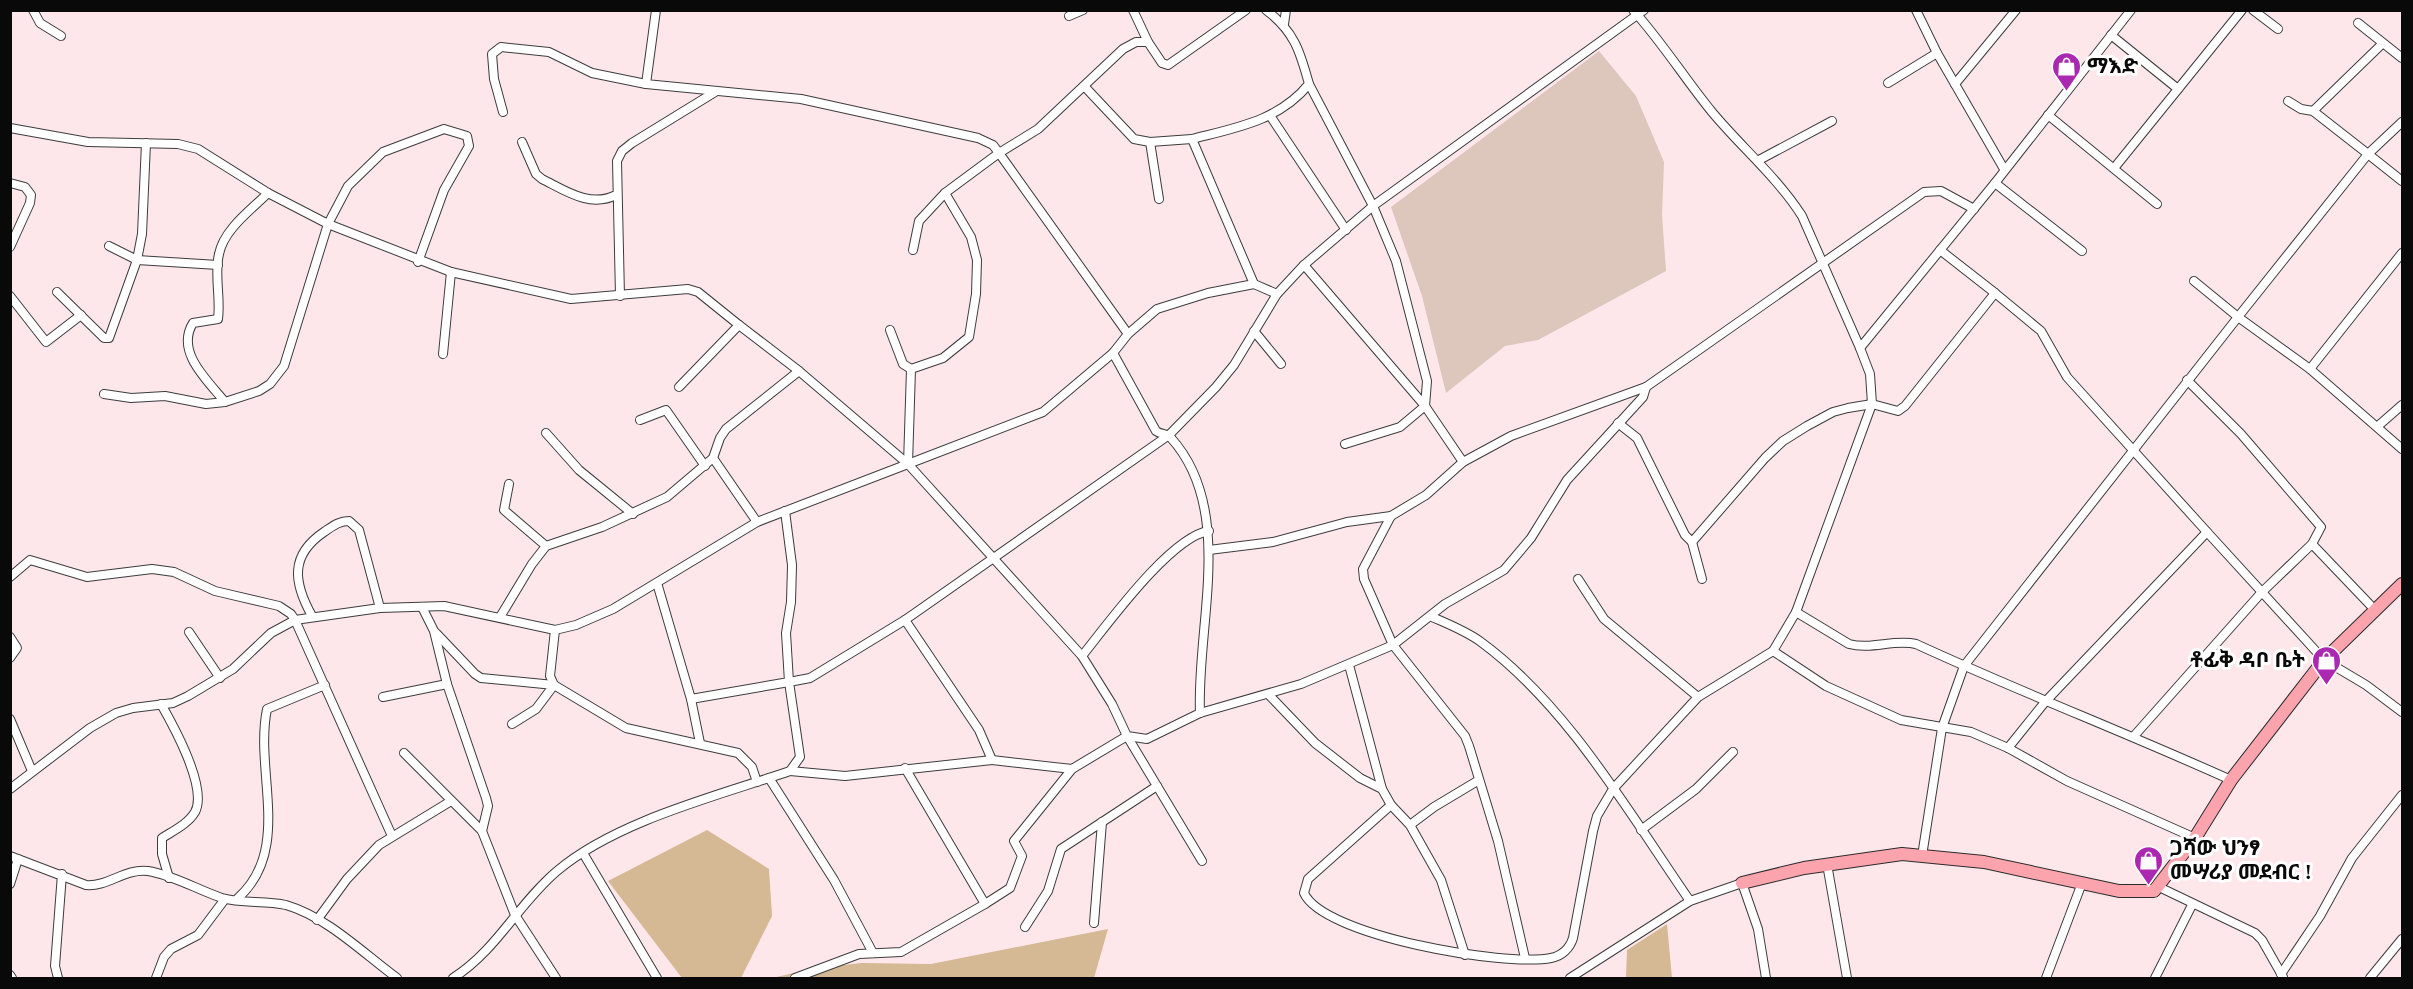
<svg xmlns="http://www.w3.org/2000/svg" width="2413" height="989" font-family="'Times New Roman','Noto Sans Ethiopic',serif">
  <rect width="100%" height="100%" fill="#fee7eb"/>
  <!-- forest -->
  <g fill="#d5b894">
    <polygon points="707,830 769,869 772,916 741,978 682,978 608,881"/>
    <polygon points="1667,924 1672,978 1626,978 1627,950"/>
    <polygon points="1108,929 1094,978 772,978 811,969 861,963 931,964"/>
  </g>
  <!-- cemetery -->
  <polygon fill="#ddc6bb" points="1599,51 1636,96 1664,162 1662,215 1666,271 1538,340 1505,346 1446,393 1422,296 1391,207"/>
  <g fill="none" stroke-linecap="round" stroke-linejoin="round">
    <defs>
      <g id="minor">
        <polyline points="33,10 40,23 61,36"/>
        <polyline points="656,10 646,84 801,99 978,138 993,145 999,153 1038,129 1123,49 1136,42 1148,42 1162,63 1168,65 1246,10"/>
        <polyline points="1133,10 1148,42"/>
        <path d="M 1266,10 C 1294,31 1300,51 1309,84 C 1279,121 1235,128 1192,139 L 1254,284 L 1208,293 L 1157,309 L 1128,334 L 1113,353 L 1043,412 L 908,464 L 1082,656 L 1112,704 L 1127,736 L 1147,739 L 1200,713 L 1301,684 L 1393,645 L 1445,604 L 1504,570 L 1531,538 L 1567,480 L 1643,397 L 1646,387"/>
        <path d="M 1633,10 C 1662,42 1685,79 1712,112 C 1742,148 1777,177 1802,216 L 1860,348"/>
        <polyline points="1916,10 1937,53 2004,169"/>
        <polyline points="2253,10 2278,29"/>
        <polyline points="1069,16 1083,10"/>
        <polyline points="2358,23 2402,58"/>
        <polyline points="1284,24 1286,10"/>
        <polyline points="2111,35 2178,89"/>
        <polyline points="1888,83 1937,53"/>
        <polyline points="1309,84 1373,206 1396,261 1427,381 1425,406 1400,427 1345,444"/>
        <polyline points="1955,84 2016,10"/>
        <polyline points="1085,87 1134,139 1150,142 1192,139"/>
        <polyline points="2313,111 2382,44"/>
        <polyline points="503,112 494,79 492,54 501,47 549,52 592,73 646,84"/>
        <polyline points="2048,115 2157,204"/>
        <polyline points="1271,117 1346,230"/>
        <polyline points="2402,122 2368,154 2402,181"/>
        <polyline points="10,128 88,142 178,144 198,149 268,193 328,224 451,272 571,299 688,289 698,292 739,325 679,387"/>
        <path d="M 522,142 L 536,174 L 542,179 C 566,191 590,208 616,195"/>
        <polyline points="1150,142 1159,199"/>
        <polyline points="1759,160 1832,121"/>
        <polyline points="2115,167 2242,10"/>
        <polyline points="10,183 25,187 31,195 30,203 10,247"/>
        <polyline points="1995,183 2082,251"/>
        <polyline points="109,246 137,260 142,234 146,143"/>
        <polyline points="913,250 919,221 945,193"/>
        <polyline points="1940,250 1995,293"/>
        <polyline points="1304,265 1425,406 1463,462"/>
        <polyline points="2194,281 2238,317 2368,154 2313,111 2301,109 2288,101"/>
        <polyline points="1254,284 1277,294"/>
        <polyline points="57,292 104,338 109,338 137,260 218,265"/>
        <polyline points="10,296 46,342 81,315"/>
        <polyline points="620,296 617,161 622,151 632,143 715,92"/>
        <polyline points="890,330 903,364 911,369"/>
        <polyline points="1254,331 1281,364"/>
        <path d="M 1113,353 L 1156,431 C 1161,435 1167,433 1171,438 C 1236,510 1196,626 1200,713"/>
        <polyline points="443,354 451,272"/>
        <polyline points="2310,369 2402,253"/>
        <polyline points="104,394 131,398 165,396 206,404 225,402 259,391 270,384 284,366 328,224 348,186 383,152 444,129 467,136 469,146 444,190 418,262"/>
        <path d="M 225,402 C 208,381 175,352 193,323 L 218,319 C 221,298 214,275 219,254 C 224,229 251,210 268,193"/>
        <polyline points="640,420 666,410 705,466"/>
        <polyline points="1618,423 1637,438 1685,535 1692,542 1765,458 1783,441 1807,426 1833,412 1848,408 1872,404 1898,411 1905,406 1995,293 2041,331 2067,377 2207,532"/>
        <polyline points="2378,426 2402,405"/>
        <polyline points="546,433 579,470 633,514"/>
        <polyline points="713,458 757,522"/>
        <polyline points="908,464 911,369 943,358 969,337 976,294 977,260 971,237 945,193 999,153 1128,334"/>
        <polyline points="509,484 504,510 546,546"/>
        <polyline points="1692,542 1702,579"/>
        <polyline points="2312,544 2375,610"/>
        <polyline points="1209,550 1273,542 1347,522 1391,516"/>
        <polyline points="10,577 30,560 87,577 152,569 174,572 215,591 279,606 291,614 295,620 392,836"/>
        <polyline points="1578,579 1604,619 1698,697"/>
        <polyline points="657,583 691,699 700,743"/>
        <polyline points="422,607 434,631 447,684 486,798 488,806 482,831"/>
        <polyline points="1796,612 1872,404 1870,374 1860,348 1995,183 2131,10"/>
        <path d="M 312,616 C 293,582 290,555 324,532 C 333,526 339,521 349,521 L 359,530 L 380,608"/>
        <polyline points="500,617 532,564 546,546 602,527 667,497 713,458 720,438 726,429 799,371"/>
        <path d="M 1432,617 C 1448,624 1466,631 1481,642 C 1568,706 1629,813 1690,901"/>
        <polyline points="555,630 550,676 554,685 626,728 738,753 752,767 757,782"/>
        <polyline points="189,632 220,678"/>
        <polyline points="436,633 475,674 481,678 554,685 536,709 512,724"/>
        <polyline points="10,637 17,648 10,658"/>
        <path d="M 1773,651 L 1796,612 L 1849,644 C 1871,650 1894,639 1916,644 C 2020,692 2127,733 2231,780"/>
        <path d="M 1082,656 C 1107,625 1171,536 1209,531"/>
        <polyline points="1349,665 1382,789"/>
        <polyline points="1269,695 1315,743 1360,778 1382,789 1391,805 1410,825 1441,880 1465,955"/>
        <polyline points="383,697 447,684"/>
        <polyline points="691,699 789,682 786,633 791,602 792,565 785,511"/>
        <path d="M 161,704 C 173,725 208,788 195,812 C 188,824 173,831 162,838 L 162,854 L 169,878"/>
        <polyline points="10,719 32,771"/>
        <polyline points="2134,736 2262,592 2312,544 2321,527 2241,434 2187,380"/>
        <polyline points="2008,748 2045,702 2207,532 2324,660 2366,685 2402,712"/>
        <polyline points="404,753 482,831 515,915 556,978"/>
        <polyline points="992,760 1072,769 1127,736 1157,786 1061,849 1048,891 1025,927"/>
        <polyline points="905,768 985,904 1010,888 1022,856 1014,841 1072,769"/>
        <polyline points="790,771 845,776 992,760 979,730 905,620"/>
        <polyline points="769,778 834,880 873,953"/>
        <polyline points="1157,786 1202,861"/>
        <polyline points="10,789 90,728 116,713 133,708 173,703 188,696 233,669 271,633 295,620 380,608 444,606 555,630 576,625 613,609 757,522 908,464 799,371 739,325"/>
        <path d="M 1391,805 L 1308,879 L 1304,893 C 1323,936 1506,967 1551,958 C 1562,956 1570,948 1573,938 L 1593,831 L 1597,816 L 1613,789 L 1698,697 L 1773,651 L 1826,686 L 1901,720 L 1971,732 L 2008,748 L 2067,781 L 2195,838"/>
        <polyline points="1410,825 1434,807 1479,780"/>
        <polyline points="1641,830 1696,789 1733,752"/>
        <polyline points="583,853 657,978"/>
        <path d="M 10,856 L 86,885 C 108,887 125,868 148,871 C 173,875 198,890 222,898 C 242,904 265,900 286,905 C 327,917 363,953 397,978"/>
        <polyline points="1922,856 1942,728 1964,666 2238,317 2310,369 2402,449"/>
        <polyline points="1827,864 1847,978"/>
        <polyline points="10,884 18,859"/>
        <polyline points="2159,887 2255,933 2262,940 2283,977"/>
        <path d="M 237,899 C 293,850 254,772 267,709 L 325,685"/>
        <polyline points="317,920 347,879 379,845 451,801"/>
        <polyline points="1094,923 1102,822"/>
        <polyline points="1525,958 1498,841 1469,746 1465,736 1393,645 1364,579 1363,569 1391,516 1426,495 1463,462 1511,436 1646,387 1924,192 1941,191 1974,209"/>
        <polyline points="2281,974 2320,916 2352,858 2402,795"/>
        <polyline points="10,975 12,978"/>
        <polyline points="58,978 55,966 62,874"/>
        <polyline points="156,978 164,957 171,949 198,935 225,899"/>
        <path d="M 453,978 C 497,950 518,904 557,871 C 616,821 717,796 790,771 L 800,757 L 789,682 L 810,678 L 905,620 L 1169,435 L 1216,387 L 1234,365 L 1277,294 L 1304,265 L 1373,206 L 1644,10"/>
        <polyline points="795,978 859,954 901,952 985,904"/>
        <polyline points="1570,978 1690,901 1742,883 1758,929 1766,978"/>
        <polyline points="2046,978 2082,883"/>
        <polyline points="2155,978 2192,905"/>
        <polyline points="2370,978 2402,939"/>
      </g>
      <polyline id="secondary" points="1742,883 1804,868 1902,854 1984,862 2119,891 2154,891 2195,838 2231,780 2324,660 2402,584"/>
    </defs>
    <!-- minor casing -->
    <use href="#minor" stroke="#3c3c3c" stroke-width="10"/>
    <!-- secondary casing -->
    <use href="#secondary" stroke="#2b2b2b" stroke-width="14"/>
    <!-- minor -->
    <use href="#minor" stroke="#fff" stroke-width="8"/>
    <!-- secondary -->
    <use href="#secondary" stroke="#fba4ae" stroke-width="12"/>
  </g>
  <!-- icons -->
  <defs>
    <symbol id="shop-pin" viewBox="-11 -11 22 30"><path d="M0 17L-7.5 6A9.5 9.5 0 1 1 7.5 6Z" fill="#ab29b1" stroke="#fff"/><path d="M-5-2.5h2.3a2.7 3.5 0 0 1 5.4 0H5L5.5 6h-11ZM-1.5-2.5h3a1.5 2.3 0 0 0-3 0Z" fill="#fff"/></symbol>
  </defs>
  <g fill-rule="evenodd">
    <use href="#shop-pin" x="2050" y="50" width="33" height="45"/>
    <use href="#shop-pin" x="2310" y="644" width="33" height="45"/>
    <use href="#shop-pin" x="2132" y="844" width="33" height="45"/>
  </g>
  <g text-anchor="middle" stroke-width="6" stroke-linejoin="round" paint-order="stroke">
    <!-- poi labels -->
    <g font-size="21" font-weight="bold" fill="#090909" stroke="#fff" text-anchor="start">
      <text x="2087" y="73">ማእድ</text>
      <text x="2305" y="667" text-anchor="end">ቶፊቅ ዳቦ ቤት</text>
      <text x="2170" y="855">ጋሻው ህንፃ<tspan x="2170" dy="24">መሣሪያ መደብር !</tspan></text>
    </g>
  </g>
  <!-- border -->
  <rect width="2413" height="989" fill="none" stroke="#090909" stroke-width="24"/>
</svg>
